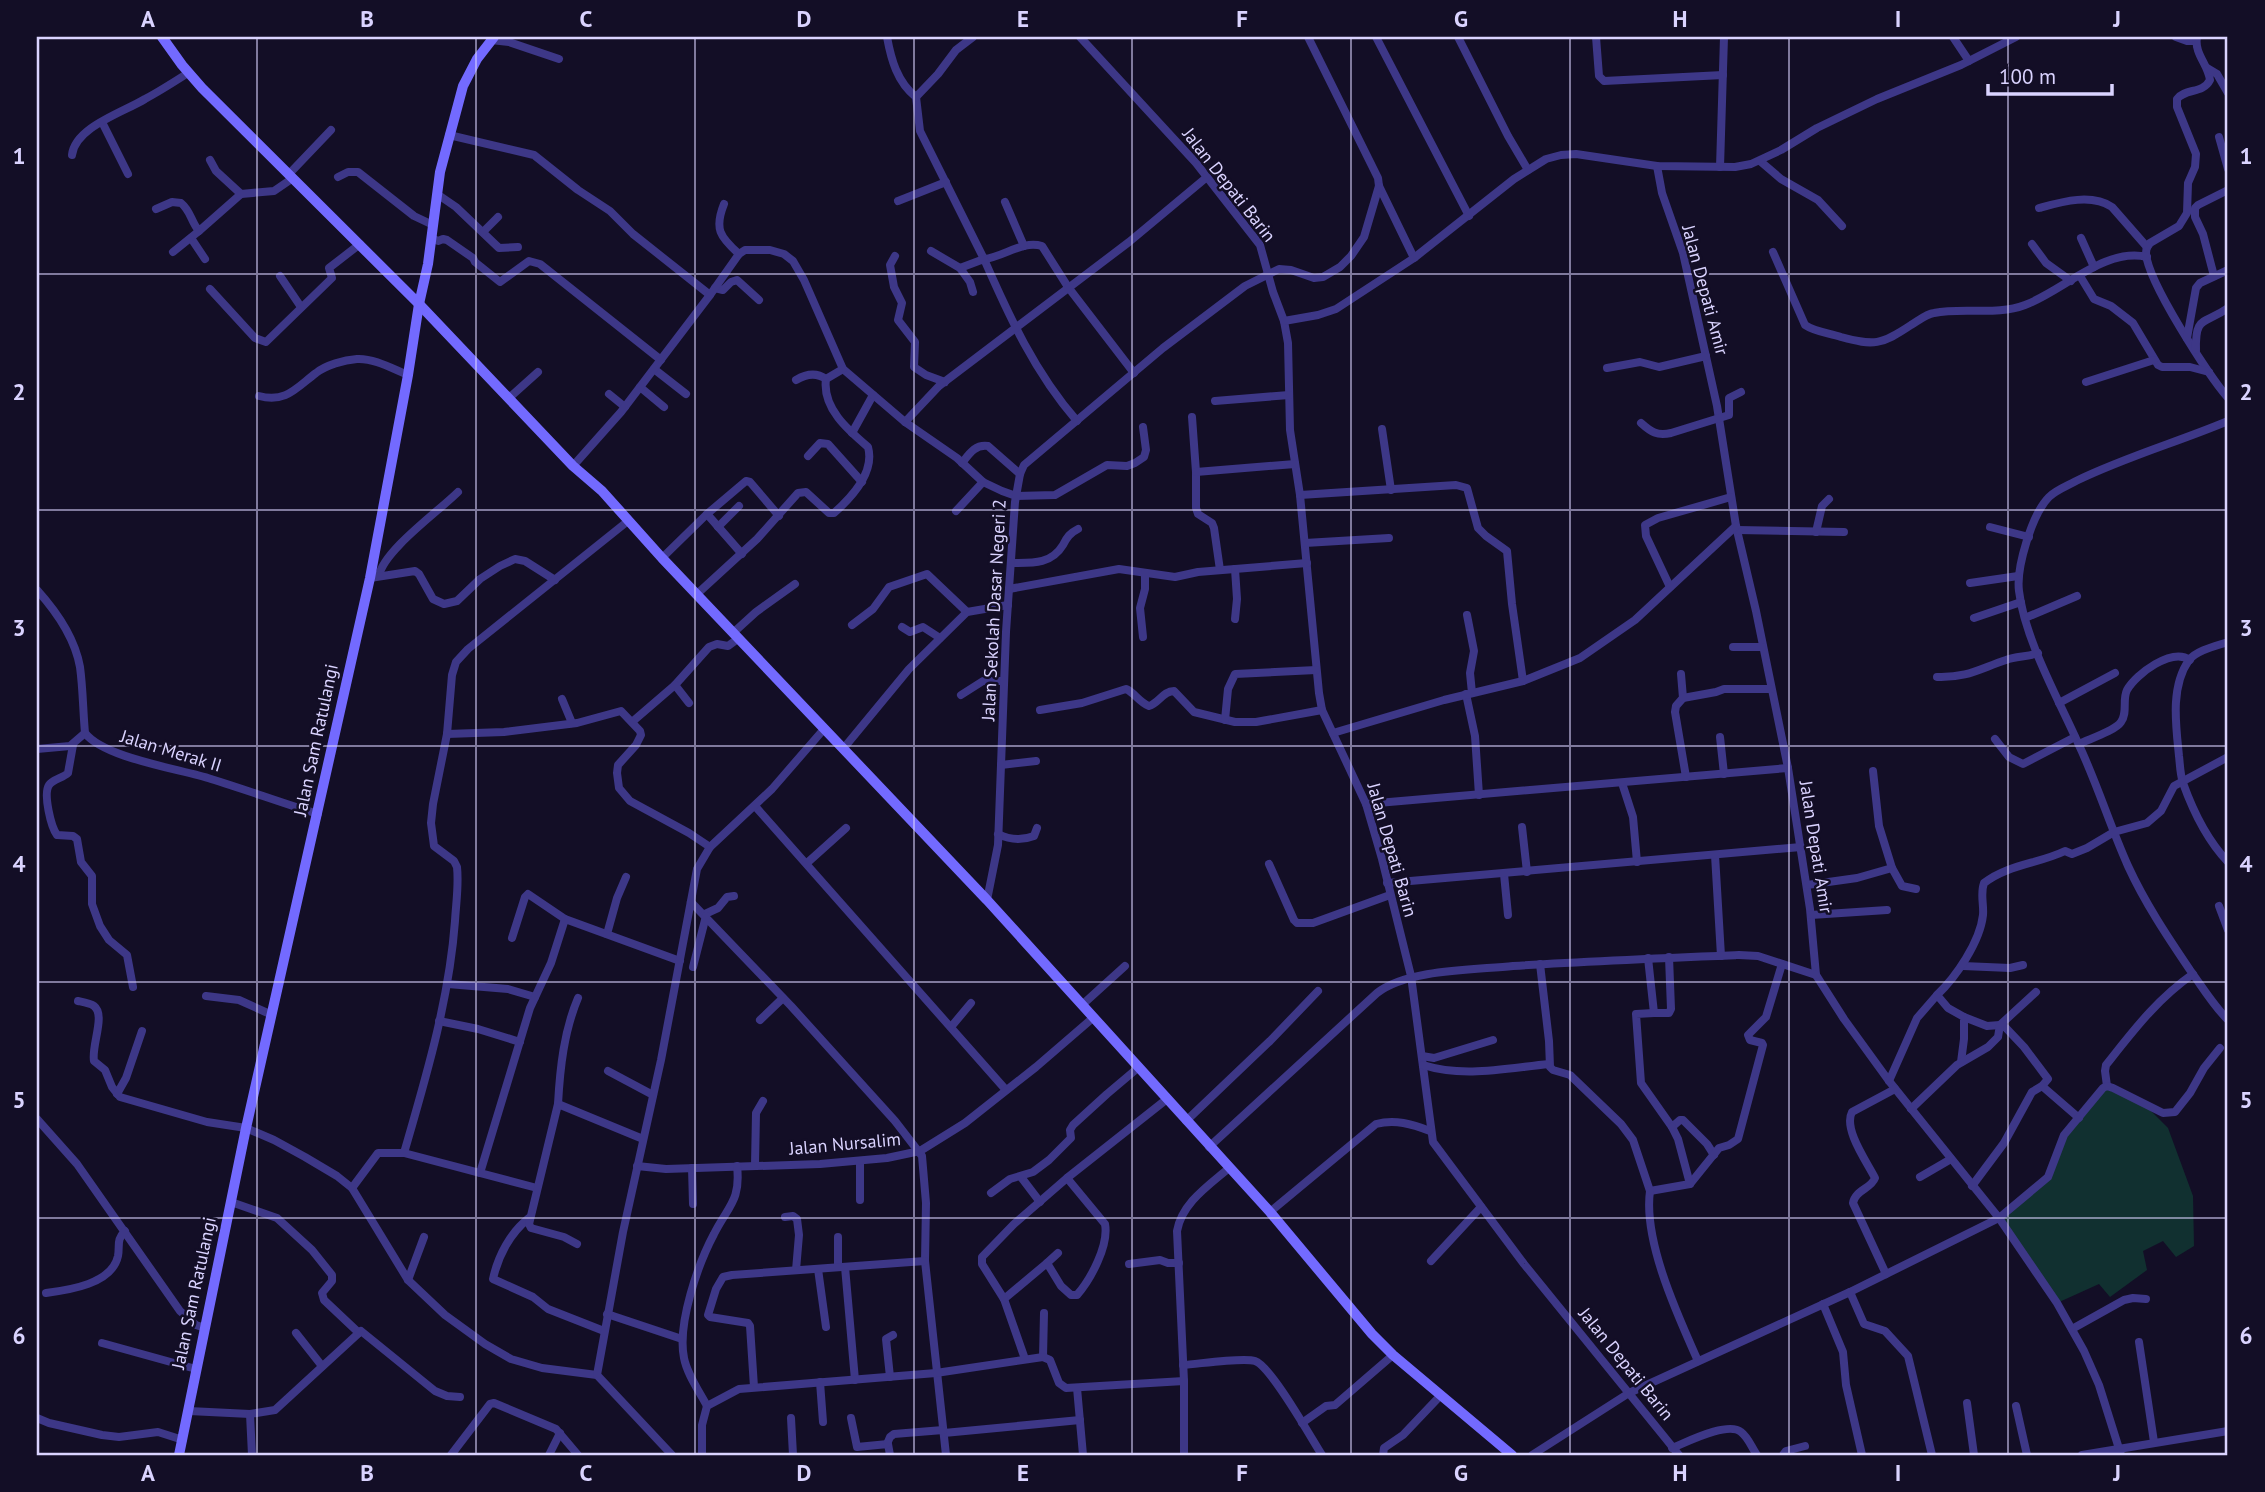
<svg xmlns="http://www.w3.org/2000/svg" width="2265" height="1492" font-family="'PT Sans',sans-serif">
  <rect width="100%" height="100%" fill="#130e26"/>
  <!-- green -->
  <polygon fill="#113030" points="2103,1088 2143,1103 2168,1128 2193,1196 2194,1246 2176,1257 2163,1241 2143,1251 2147,1270 2110,1297 2099,1284 2057,1303 2001,1222 2046,1179 2065,1135"/>
  <g fill="none" stroke-linecap="round" stroke-linejoin="round">
    <!-- street -->
    <g stroke="#3d3787" stroke-width="8">
      <path d="M 887,37 C 891,59 897,82 916,97 L 920,131 L 984,259 C 1004,257 1022,240 1042,246 L 1068,287 L 1134,373"/>
      <polyline points="1080,37 1196,163 1260,245 1273,292 1284,321 1288,343 1290,430 1300,495 1319,693 1322,710 1366,804 1382,859 1411,976 1433,1142 1524,1264 1679,1455"/>
      <polyline points="1308,37 1378,178 1379,186 1414,258"/>
      <polyline points="1376,37 1469,216"/>
      <polyline points="1458,37 1508,136 1528,170"/>
      <polyline points="1596,37 1599,76 1604,81 1723,75"/>
      <polyline points="1953,37 1969,61"/>
      <polyline points="2176,37 2187,41 2196,41"/>
      <path d="M 2197,37 C 2194,54 2208,64 2210,80 C 2203,94 2185,88 2177,99 L 2177,107 L 2196,154 L 2195,167 L 2188,183 L 2187,213 L 2179,226 L 2150,243 C 2147,248 2146,247 2146,253 C 2147,281 2209,376 2228,398"/>
      <polyline points="491,40 509,42 559,59"/>
      <polyline points="2207,68 2217,74 2228,93"/>
      <polyline points="916,97 938,74 956,50 973,37"/>
      <polyline points="102,122 128,174"/>
      <polyline points="449,135 534,155 578,190 610,211 633,234 710,295"/>
      <polyline points="2219,137 2228,169"/>
      <path d="M 72,155 C 75,127 124,112 145,99 C 160,91 174,82 188,73"/>
      <polyline points="210,160 216,171 241,194"/>
      <polyline points="1760,161 1781,179 1818,200 1842,226"/>
      <polyline points="1657,166 1662,193 1683,253 1717,406 1736,526 1756,611 1788,768 1810,909 1816,975 1844,1019 1889,1081 1999,1218 2057,1303 2084,1351 2099,1385 2121,1455"/>
      <polyline points="1720,167 1724,37"/>
      <polyline points="289,174 331,130"/>
      <polyline points="338,177 348,172 358,172 414,216 433,225"/>
      <polyline points="437,194 456,207 499,248 518,247"/>
      <polyline points="898,201 946,182"/>
      <polyline points="1005,202 1024,246"/>
      <path d="M 724,204 C 714,229 720,237 739,254"/>
      <path d="M 2039,208 C 2061,202 2091,193 2112,207 L 2147,247"/>
      <path d="M 156,209 L 172,202 L 181,203 C 191,211 191,222 199,231 L 241,194 L 274,191 L 293,178"/>
      <polyline points="483,232 498,217"/>
      <polyline points="191,238 205,259"/>
      <polyline points="432,238 438,241 443,239 447,240 473,258 475,262 500,282 529,261 540,264 661,360"/>
      <polyline points="2081,238 2094,267"/>
      <polyline points="2032,244 2046,263 2071,281"/>
      <polyline points="931,251 960,268"/>
      <polyline points="173,252 199,231"/>
      <path d="M 1773,252 L 1805,325 C 1815,332 1829,333 1841,337 C 1874,346 1881,345 1911,325 C 1918,321 1926,314 1934,313 C 1964,307 1997,316 2025,305 C 2063,291 2105,247 2147,257"/>
      <polyline points="895,256 890,265 894,287 902,303 898,320 915,342 914,367 926,375 945,382"/>
      <polyline points="280,276 301,307"/>
      <polyline points="2080,276 2094,299 2111,306 2133,323 2158,365 2162,367 2190,367 2209,372"/>
      <polyline points="2214,276 2203,234 2195,217 2195,208 2198,205 2228,190"/>
      <polyline points="715,288 723,290 731,282 737,280 759,300"/>
      <polyline points="210,289 255,338 266,342 332,278 329,268 360,244"/>
      <path d="M 973,292 L 970,282 L 960,268 L 984,259 C 1009,316 1035,373 1077,421"/>
      <polyline points="1284,321 1318,315 1336,309 1414,258 1514,179 1546,159 1561,155 1576,154 1657,166 1735,167 1751,164 1781,150 1817,128 1877,99 1961,65 2016,37"/>
      <polyline points="2187,338 2196,288 2200,283 2228,270"/>
      <path d="M 2196,350 C 2195,315 2204,325 2228,308"/>
      <polyline points="1607,368 1640,362 1659,367 1706,356"/>
      <polyline points="654,369 686,394"/>
      <path d="M 796,380 C 806,374 816,372 826,379"/>
      <polyline points="2086,382 2154,360"/>
      <polyline points="640,387 664,407"/>
      <polyline points="609,394 625,407"/>
      <path d="M 259,396 C 286,403 296,388 316,373 C 326,365 344,360 357,359 C 374,358 393,369 408,375"/>
      <polyline points="509,398 538,372"/>
      <polyline points="1215,401 1289,395"/>
      <polyline points="1192,417 1196,472 1196,508 1198,514 1212,523 1214,528 1220,570"/>
      <path d="M 2228,421 C 2178,442 2125,457 2076,481 C 2067,486 2056,490 2049,497 C 2032,514 2016,568 2019,591 C 2025,640 2058,698 2078,743 C 2097,783 2110,826 2128,866 C 2145,903 2167,936 2190,970 C 2203,988 2213,1005 2228,1020"/>
      <polyline points="905,422 939,386 1129,242 1207,177"/>
      <path d="M 1641,423 C 1651,432 1657,436 1671,433 L 1729,415 L 1729,398 L 1741,392"/>
      <polyline points="1382,429 1391,490"/>
      <polyline points="852,433 873,395"/>
      <polyline points="808,456 820,443 828,444 862,482"/>
      <path d="M 962,463 C 969,454 975,444 988,446 L 1020,474"/>
      <polyline points="573,466 621,412 710,295 739,254 745,250 770,250 784,254 793,261 804,280 843,369 905,422 957,458 983,482 1002,491 1016,496 1055,495 1107,465 1127,466 1135,463 1144,457 1146,450 1143,427"/>
      <polyline points="1196,472 1295,464"/>
      <polyline points="1300,495 1456,485 1467,488 1478,528 1486,536 1507,551 1512,604 1523,681"/>
      <polyline points="956,511 983,482"/>
      <polyline points="707,514 742,554"/>
      <polyline points="718,527 739,506"/>
      <polyline points="1990,527 2029,537"/>
      <polyline points="1737,530 1844,532"/>
      <polyline points="1816,532 1822,506 1829,499"/>
      <polyline points="1305,543 1389,538"/>
      <polyline points="662,558 707,514 746,481 750,482 779,516"/>
      <path d="M 1011,563 C 1031,563 1051,565 1063,545 C 1067,537 1070,533 1078,529"/>
      <path d="M 379,576 C 383,551 439,511 458,492"/>
      <polyline points="370,578 415,571 419,574 433,599 444,604 457,601 480,579 500,566 515,559 525,561 555,580"/>
      <polyline points="1970,583 2018,576"/>
      <polyline points="1670,587 1646,536 1645,525 1658,518 1731,497"/>
      <polyline points="1009,589 1119,569 1175,577 1198,572 1307,563"/>
      <path d="M 37,590 C 56,611 75,639 80,667 C 83,689 83,711 85,733 C 104,758 180,769 211,779 C 247,790 282,803 318,814"/>
      <path d="M 697,594 L 757,539 L 798,493 L 806,492 L 829,513 L 834,513 C 851,498 875,472 868,447 C 848,430 822,408 826,379 L 843,369"/>
      <polyline points="1467,615 1474,651 1470,673 1472,693"/>
      <polyline points="1974,618 2021,602"/>
      <polyline points="2025,618 2077,596"/>
      <polyline points="1235,619 1237,599 1235,569"/>
      <polyline points="852,625 873,609 889,587 927,574 967,612"/>
      <polyline points="902,627 910,632 923,627 940,638"/>
      <polyline points="734,632 756,612 795,584"/>
      <polyline points="1143,637 1140,608 1145,589 1145,573"/>
      <path d="M 2228,642 C 2216,646 2197,650 2189,660 C 2170,687 2176,726 2179,756 C 2180,764 2180,774 2183,783 C 2193,811 2207,840 2228,862"/>
      <polyline points="1733,647 1762,647"/>
      <polyline points="1681,674 1683,698 1676,706 1675,712 1686,777"/>
      <path d="M 1937,677 C 1967,678 1979,669 2006,660 C 2016,656 2028,657 2038,653"/>
      <polyline points="1466,694 1475,736 1479,795"/>
      <polyline points="961,695 983,681 1004,681"/>
      <polyline points="1683,698 1716,692 1724,689 1771,689"/>
      <polyline points="562,699 572,723"/>
      <polyline points="689,703 675,685 709,647 717,644 728,646 739,638"/>
      <polyline points="2059,703 2115,673"/>
      <path d="M 1040,710 L 1082,703 L 1126,689 C 1135,693 1139,702 1149,706 C 1159,703 1163,691 1174,691 L 1194,712 L 1235,722 L 1256,722 L 1322,710"/>
      <polyline points="1225,720 1228,689 1235,674 1316,670"/>
      <polyline points="632,722 675,685"/>
      <polyline points="1333,733 1444,700 1523,681 1580,658 1635,620 1736,526"/>
      <polyline points="447,734 504,732 577,723 621,711 640,731 641,735 636,745 618,765 617,773 619,788 630,801 689,833 710,847"/>
      <polyline points="1720,737 1724,774"/>
      <polyline points="1995,739 2009,757 2023,764 2075,737"/>
      <path d="M 2079,744 C 2089,739 2115,731 2121,722 C 2128,712 2122,700 2127,690 C 2136,674 2172,647 2190,660"/>
      <path d="M 73,745 L 68,773 C 63,778 53,779 49,785 C 43,794 51,827 57,835 L 73,836 L 77,839 L 81,862 L 92,876 L 92,904 L 100,926 L 109,940 L 127,955 L 133,987"/>
      <polyline points="37,749 70,746 85,733"/>
      <polyline points="843,749 909,669 967,612 1008,605"/>
      <polyline points="1001,765 1036,761"/>
      <polyline points="1873,771 1879,826 1892,868"/>
      <polyline points="1622,783 1633,817 1637,862"/>
      <polyline points="1366,804 1788,768"/>
      <polyline points="755,806 1006,1090"/>
      <polyline points="1522,827 1527,872"/>
      <path d="M 998,834 C 1010,840 1021,841 1034,836 L 1037,828"/>
      <polyline points="1715,855 1721,956"/>
      <polyline points="807,863 846,828"/>
      <polyline points="1269,864 1294,920 1297,923 1313,923 1390,895"/>
      <polyline points="1504,874 1508,915"/>
      <polyline points="1387,883 1801,847"/>
      <polyline points="1807,885 1857,878 1892,868 1902,886 1916,889"/>
      <polyline points="987,900 998,845 1006,632 1015,502 1020,474 1024,465 1163,348 1245,286 1279,269 1291,270 1314,278 1323,277 1340,267 1351,256 1364,237 1379,186"/>
      <polyline points="691,902 791,1006 895,1121 922,1156 926,1203 925,1261 946,1455"/>
      <polyline points="2219,906 2228,930"/>
      <polyline points="705,914 718,908 727,897 734,896"/>
      <polyline points="1811,915 1887,910"/>
      <polyline points="607,934 617,898 626,877"/>
      <polyline points="512,938 525,897 528,894 565,919"/>
      <polyline points="1648,958 1654,1013 1636,1014 1641,1083 1672,1127 1680,1120 1683,1120 1707,1144 1714,1155"/>
      <polyline points="1540,964 1549,1041 1550,1067 1553,1070 1570,1075 1621,1124 1633,1140 1650,1191 1690,1184 1719,1148 1729,1145 1738,1139 1763,1045 1762,1043 1750,1040 1748,1035 1766,1017 1782,964"/>
      <polyline points="1963,966 2010,968 2023,965"/>
      <polyline points="693,967 706,916"/>
      <polyline points="448,984 508,989 535,997"/>
      <polyline points="206,996 239,1000 272,1015"/>
      <path d="M 78,1001 C 83,1002 90,1003 94,1006 C 106,1015 91,1046 94,1061 L 105,1070 L 112,1087 L 120,1097 L 207,1122 L 246,1128 L 274,1140 L 305,1157 L 337,1176 L 352,1188 L 408,1280 L 445,1315 L 485,1344 L 511,1359 L 542,1368 L 597,1375"/>
      <polyline points="1082,1005 1125,966"/>
      <polyline points="1654,1013 1669,1013 1671,1009 1669,957"/>
      <polyline points="1964,1017 1987,1026 2000,1025 2006,1028 2024,1047 2048,1079 2042,1086 2032,1092 2004,1143 1972,1186"/>
      <polyline points="760,1020 783,998"/>
      <polyline points="439,1021 478,1029 520,1042"/>
      <polyline points="951,1027 971,1003"/>
      <polyline points="1422,1056 1434,1058 1493,1040"/>
      <path d="M 1961,1062 L 1964,1039 L 1964,1017 L 1948,1008 L 1937,995 C 1956,977 1980,942 1983,915 C 1984,904 1980,894 1984,883 C 2009,864 2038,864 2065,851 L 2072,854 L 2087,848 L 2114,832 L 2147,823 L 2161,811 L 2174,786 L 2228,757"/>
      <path d="M 1423,1065 C 1464,1078 1507,1068 1549,1064"/>
      <polyline points="608,1071 653,1095"/>
      <polyline points="1889,1081 1917,1018 1937,995"/>
      <polyline points="2042,1086 2079,1118"/>
      <path d="M 2107,1086 L 2105,1071 L 2106,1065 C 2133,1031 2157,999 2193,974"/>
      <polyline points="117,1094 126,1078 142,1031"/>
      <path d="M 558,1104 C 560,1068 564,1031 578,998"/>
      <polyline points="1911,1109 1957,1065 1988,1047 1998,1037 2000,1025 2036,992"/>
      <polyline points="37,1119 77,1164 180,1311 196,1325 205,1328"/>
      <polyline points="1186,1121 1270,1041 1318,991"/>
      <polyline points="1672,1127 1678,1139 1690,1184"/>
      <path d="M 1209,1147 L 1377,993 C 1408,969 1474,970 1513,966 C 1588,961 1664,958 1739,955 L 1758,956 L 1816,975"/>
      <path d="M 404,1153 C 426,1077 449,1001 455,921 C 456,903 459,885 457,867 L 454,861 L 434,846 L 431,823 L 433,804 L 447,734 L 452,675 L 456,662 L 468,649 L 628,521"/>
      <polyline points="860,1161 860,1200"/>
      <polyline points="755,1165 756,1113 763,1101"/>
      <polyline points="637,1166 666,1169 820,1164 887,1158 920,1151 965,1123 1036,1067 1094,1017"/>
      <polyline points="692,1168 693,1204"/>
      <polyline points="480,1173 530,1008 551,963 565,919 680,961"/>
      <polyline points="1021,1177 1040,1202"/>
      <polyline points="1920,1177 1951,1159"/>
      <polyline points="352,1188 378,1153 404,1153 537,1188"/>
      <path d="M 1650,1191 C 1643,1241 1678,1316 1698,1361"/>
      <polyline points="991,1193 1010,1179 1033,1172 1049,1160 1071,1138 1070,1130 1073,1125 1107,1094 1139,1067"/>
      <polyline points="231,1202 277,1218 312,1250 332,1275 332,1281 322,1293 324,1300 359,1333"/>
      <path d="M 1270,1212 L 1376,1124 C 1395,1119 1412,1124 1430,1131"/>
      <polyline points="785,1217 793,1216 797,1219 799,1235 796,1270"/>
      <path d="M 529,1218 C 510,1233 498,1256 493,1279 L 533,1297 L 548,1309 L 604,1331"/>
      <polyline points="577,1244 564,1237 531,1228 529,1224 558,1104 643,1139"/>
      <polyline points="1431,1261 1481,1207"/>
      <polyline points="1047,1263 1058,1253"/>
      <polyline points="1129,1264 1160,1260 1168,1263 1179,1263"/>
      <polyline points="838,1267 838,1237"/>
      <polyline points="845,1267 855,1380"/>
      <polyline points="818,1269 826,1327"/>
      <path d="M 1886,1274 L 1853,1203 C 1855,1190 1871,1189 1875,1178 C 1867,1162 1843,1129 1852,1112 L 1895,1089"/>
      <polyline points="408,1280 424,1237"/>
      <polyline points="1850,1292 1864,1324 1885,1331 1908,1356 1932,1455"/>
      <path d="M 46,1293 C 69,1290 112,1284 118,1256 C 120,1245 116,1240 125,1231"/>
      <path d="M 1004,1299 L 1047,1263 L 1061,1286 L 1071,1295 L 1077,1295 C 1091,1279 1109,1245 1105,1224 L 1067,1178"/>
      <polyline points="1823,1304 1843,1352 1846,1385 1862,1455"/>
      <polyline points="607,1314 682,1339"/>
      <polyline points="2072,1329 2124,1300 2133,1298 2146,1299"/>
      <polyline points="296,1333 322,1366"/>
      <polyline points="2139,1342 2154,1442"/>
      <polyline points="102,1343 196,1369"/>
      <polyline points="1043,1357 1044,1313"/>
      <polyline points="1025,1359 1004,1299 982,1264 982,1257 1014,1224 1067,1178 1167,1099"/>
      <path d="M 1183,1365 C 1199,1364 1243,1357 1255,1361 C 1271,1366 1311,1438 1322,1455"/>
      <polyline points="890,1377 886,1339 893,1335"/>
      <polyline points="820,1382 823,1422"/>
      <polyline points="754,1387 750,1326 748,1323 710,1317 708,1315 716,1289 723,1277 732,1275 925,1261"/>
      <polyline points="1077,1388 1083,1455"/>
      <polyline points="1967,1403 1974,1455"/>
      <path d="M 707,1406 C 699,1391 687,1374 684,1358 C 677,1324 698,1264 714,1234 C 728,1206 741,1201 737,1166"/>
      <polyline points="2016,1406 2027,1455"/>
      <polyline points="189,1411 250,1414 275,1410 361,1331 435,1391 447,1396 460,1397"/>
      <polyline points="250,1414 252,1455"/>
      <polyline points="37,1418 49,1423 102,1435 119,1437 158,1432 183,1440"/>
      <polyline points="791,1418 793,1455"/>
      <polyline points="851,1418 857,1447 888,1444 890,1455"/>
      <polyline points="1302,1423 1326,1406 1335,1405 1393,1355"/>
      <polyline points="944,1433 1080,1420"/>
      <polyline points="887,1444 890,1437 894,1434 943,1430"/>
      <path d="M 1672,1448 C 1687,1442 1728,1421 1741,1432 C 1748,1437 1752,1448 1757,1455"/>
      <polyline points="451,1455 490,1404 494,1403 556,1429 578,1455"/>
      <polyline points="549,1455 560,1433"/>
      <polyline points="672,1455 597,1375 623,1232 661,1060 697,869 710,847 772,789 824,729"/>
      <polyline points="702,1455 702,1425 707,1406 739,1389 936,1373 1043,1357 1050,1360 1059,1383 1066,1388 1184,1381"/>
      <path d="M 1184,1455 L 1184,1381 L 1177,1231 C 1182,1203 1208,1186 1229,1168"/>
      <polyline points="1383,1455 1384,1448 1403,1435 1441,1395"/>
      <polyline points="1532,1455 1629,1393 1850,1292 1999,1218 2048,1177 2064,1135 2103,1088 2107,1086 2113,1088 2163,1113 2175,1112 2190,1093 2204,1068 2220,1048"/>
      <polyline points="1783,1455 1786,1451 1805,1446"/>
      <polyline points="2082,1455 2228,1431"/>
    </g>
    <!-- secondary -->
    <g stroke="#736aff" stroke-width="10">
      <polyline points="162,37 182,65 202,88 419,304 573,466 602,491 662,558 987,900 1270,1212 1372,1334 1393,1355 1512,1455"/>
      <polyline points="179,1455 246,1128 370,578 408,375 419,304 428,264 440,172 463,86 477,59 494,37"/>
    </g>
  </g>
  <!-- grid -->
  <path fill="none" stroke="#dad3ff" stroke-width="2" stroke-opacity="0.55" d="M 257,37 L 257,1455M 476,37 L 476,1455M 695,37 L 695,1455M 914,37 L 914,1455M 1132,37 L 1132,1455M 1351,37 L 1351,1455M 1570,37 L 1570,1455M 1789,37 L 1789,1455M 2008,37 L 2008,1455M 37,274 L 2228,274M 37,510 L 2228,510M 37,746 L 2228,746M 37,982 L 2228,982M 37,1218 L 2228,1218"/>
  <g text-anchor="middle" stroke-width="5" stroke-linejoin="round" paint-order="stroke">
    <!-- street labels -->
    <g font-size="18" fill="#dad3ff" stroke="#130e26">
      <text transform="translate(1229 185) rotate(52)" y="6">Jalan Depati Barin</text>
      <text transform="translate(1705 290) rotate(75)" y="6">Jalan Depati Amir</text>
      <text transform="translate(994 610) rotate(-87)" y="6">Jalan Sekolah Dasar Negeri 2</text>
      <text transform="translate(316 740) rotate(-78)" y="6">Jalan Sam Ratulangi</text>
      <text transform="translate(171 751) rotate(17)" y="6">Jalan Merak II</text>
      <text transform="translate(1816 847) rotate(81)" y="6">Jalan Depati Amir</text>
      <text transform="translate(1392 850) rotate(74)" y="6">Jalan Depati Barin</text>
      <text transform="translate(845 1144) rotate(-5)" y="6">Jalan Nursalim</text>
      <text transform="translate(194 1293) rotate(-78)" y="6">Jalan Sam Ratulangi</text>
      <text transform="translate(1626 1364) rotate(51)" y="6">Jalan Depati Barin</text>
    </g>
  </g>
  <!-- border -->
  <rect width="2265" height="1492" fill="none" stroke="#130e26" stroke-width="77"/>
  <!-- scale -->
  <path d="M1988 84v10h124v-10" fill="none" stroke="#dad3ff" stroke-width="3.5"/>
  <text x="1999" y="84" font-size="21" fill="#dad3ff" stroke="#130e26" stroke-width="5" paint-order="stroke">100 m</text>
  <rect x="38" y="38" width="2188" height="1416" fill="none" stroke="#dad3ff" stroke-width="2.5"/>
  <g font-size="23" text-anchor="middle" font-weight="bold" fill="#dad3ff">
    <text x="148" y="27">A</text>
    <text x="367" y="27">B</text>
    <text x="586" y="27">C</text>
    <text x="804" y="27">D</text>
    <text x="1023" y="27">E</text>
    <text x="1242" y="27">F</text>
    <text x="1461" y="27">G</text>
    <text x="1680" y="27">H</text>
    <text x="1898" y="27">I</text>
    <text x="2117" y="27">J</text>
    <text x="19" y="164">1</text>
    <text x="2246" y="164">1</text>
    <text x="19" y="400">2</text>
    <text x="2246" y="400">2</text>
    <text x="19" y="636">3</text>
    <text x="2246" y="636">3</text>
    <text x="19" y="872">4</text>
    <text x="2246" y="872">4</text>
    <text x="19" y="1108">5</text>
    <text x="2246" y="1108">5</text>
    <text x="19" y="1344">6</text>
    <text x="2246" y="1344">6</text>
    <text x="148" y="1481">A</text>
    <text x="367" y="1481">B</text>
    <text x="586" y="1481">C</text>
    <text x="804" y="1481">D</text>
    <text x="1023" y="1481">E</text>
    <text x="1242" y="1481">F</text>
    <text x="1461" y="1481">G</text>
    <text x="1680" y="1481">H</text>
    <text x="1898" y="1481">I</text>
    <text x="2117" y="1481">J</text>
  </g>
</svg>
